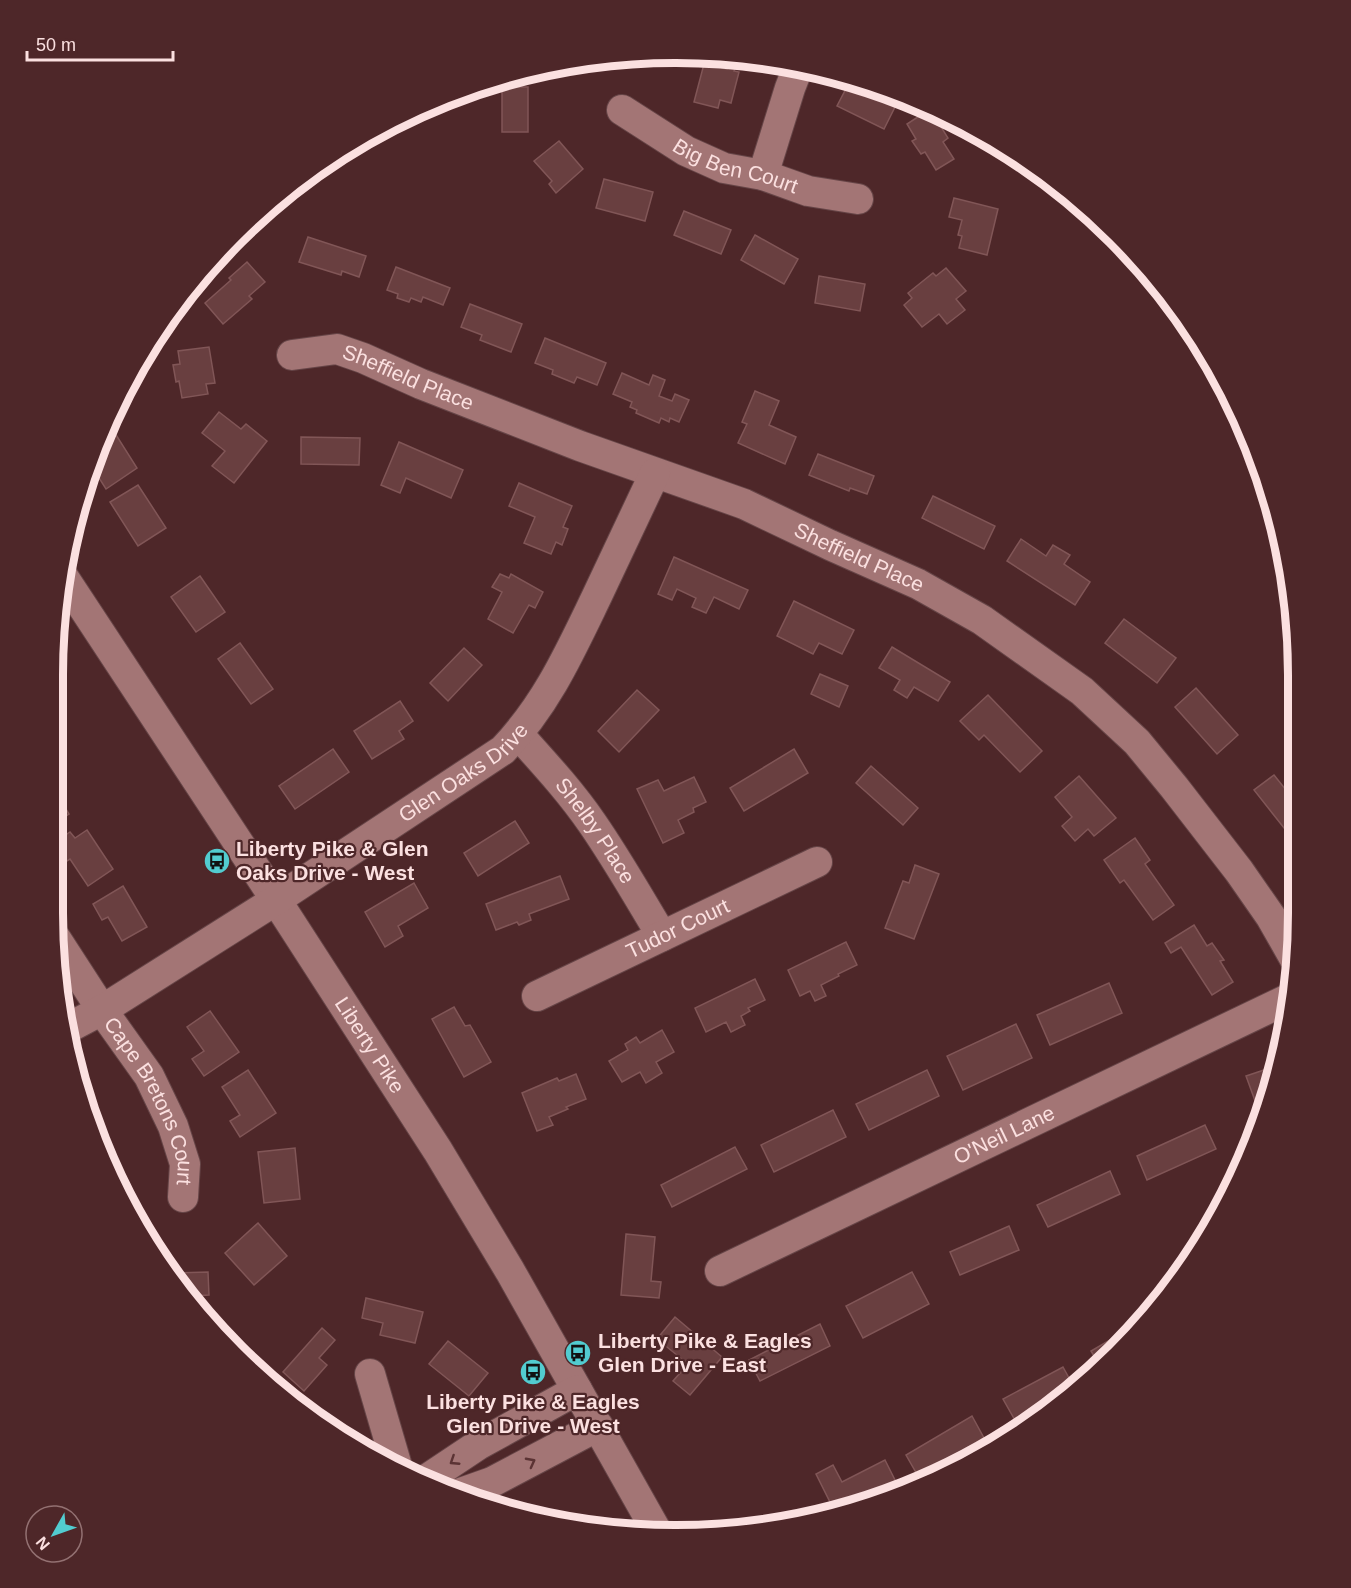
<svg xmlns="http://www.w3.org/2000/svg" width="1351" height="1588" font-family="Helvetica,sans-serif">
  <rect width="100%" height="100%" fill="#4e2729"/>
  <!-- building -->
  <g fill="#693f40" stroke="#815657" stroke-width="1.5">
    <polygon points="704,64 727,69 728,64 736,66 734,71 739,72 731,103 720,100 718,108 694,102"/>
    <polygon points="850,81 856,84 857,83 870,87 869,88 897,103 884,129 837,106"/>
    <rect x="502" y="87" width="26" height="45"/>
    <polygon points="930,109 948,138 943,142 954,159 936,170 925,152 921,154 912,141 916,139 907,124"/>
    <polygon points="559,141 583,169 556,193 549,184 552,181 534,161"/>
    <polygon points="604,179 653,192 645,221 596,208"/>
    <polygon points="954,198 998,209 987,255 959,248 962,236 958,235 962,220 949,217"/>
    <polygon points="684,211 731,230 721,254 674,235"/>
    <polygon points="755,235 798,259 784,284 741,260"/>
    <polygon points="308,237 366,256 359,277 342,271 341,275 299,262"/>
    <polygon points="247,262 265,282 249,296 252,299 223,324 205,303 231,280 229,278"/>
    <polygon points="396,267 450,288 443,305 423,297 421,302 411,298 409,302 397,298 398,294 387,290"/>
    <polygon points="946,268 966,291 956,299 965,310 947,324 939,314 922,327 904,305 912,298 908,293 933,273 936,276"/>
    <polygon points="819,276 865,284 860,311 815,303"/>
    <polygon points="470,304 522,324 511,352 480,340 482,335 461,327"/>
    <polygon points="545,338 606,363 597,385 577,377 574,383 552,374 553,370 535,363"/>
    <polygon points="209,347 215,383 206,384 208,394 182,398 179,381 176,382 173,365 180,364 178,351"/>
    <polygon points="622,373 649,385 653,375 665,380 659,396 672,401 675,394 689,400 679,422 670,418 669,422 661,418 659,423 636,413 637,410 630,407 632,402 613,394"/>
    <polygon points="755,391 779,401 769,425 796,437 785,464 738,443 747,424 742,422"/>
    <polygon points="219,412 241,429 246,424 267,441 234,483 212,466 225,451 202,433"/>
    <polygon points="111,415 117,423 111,427 137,468 106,489 92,467"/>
    <polygon points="301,437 360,438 359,465 301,464"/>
    <polygon points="399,442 463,470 451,498 406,478 400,493 381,485"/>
    <polygon points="818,454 874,476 867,494 850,488 849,491 809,475"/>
    <polygon points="519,483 572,506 563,527 568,529 562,545 556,542 551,554 524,543 535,517 509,506"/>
    <polygon points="138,485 166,528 138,546 110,502"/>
    <polygon points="933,496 995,526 984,549 922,518"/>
    <polygon points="1021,539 1046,556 1053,545 1070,555 1064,564 1090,582 1075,605 1007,561"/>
    <polygon points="674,557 748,590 739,609 714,597 706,613 692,607 696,598 677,589 672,600 658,594"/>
    <polygon points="500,574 509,578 511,574 543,592 535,608 529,605 513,633 488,619 502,592 492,587"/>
    <polygon points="200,576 225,612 196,632 171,597"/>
    <polygon points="794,601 854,630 842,654 819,643 813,654 777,636"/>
    <polygon points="1124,619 1176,658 1157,683 1105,643"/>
    <polygon points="240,643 273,689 251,704 218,659"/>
    <polygon points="892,647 950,682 938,701 914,687 907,698 894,690 900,680 879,668"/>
    <polygon points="464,648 482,665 448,701 430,683"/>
    <polygon points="820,674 848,686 839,707 811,694"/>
    <polygon points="1196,688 1238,735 1217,754 1175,707"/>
    <polygon points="637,690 659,710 619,752 598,731"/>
    <polygon points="988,695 1042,751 1020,772 984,735 979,740 960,721"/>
    <polygon points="400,701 413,721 399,731 404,739 372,759 354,731"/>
    <polygon points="333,749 349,772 295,809 279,786"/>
    <polygon points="794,749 808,773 744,811 730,788"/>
    <polygon points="871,766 918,808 903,825 856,783"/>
    <polygon points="1274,775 1298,805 1298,834 1292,838 1254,790"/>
    <polygon points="1079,776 1116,818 1094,836 1088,829 1075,841 1062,826 1072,817 1055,797"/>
    <polygon points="694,777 706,802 693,808 694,812 678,820 684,833 663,843 637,789 658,780 664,791"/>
    <polygon points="55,791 69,814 54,824"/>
    <polygon points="515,821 529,843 478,876 464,853"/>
    <polygon points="87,830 113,869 88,886 70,859 62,864 54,852 54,843 70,832 75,838"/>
    <polygon points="1135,838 1150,860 1145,864 1174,905 1153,920 1124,880 1120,883 1104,860"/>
    <polygon points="915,865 939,874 914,939 885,928 903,881 909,883"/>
    <polygon points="560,876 569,899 529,914 531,920 519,925 517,922 496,930 486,904"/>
    <polygon points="414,883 428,908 398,926 403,936 385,947 365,912"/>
    <polygon points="123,886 147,927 122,941 108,917 102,920 93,904"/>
    <polygon points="1194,925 1207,946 1212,943 1224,960 1220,961 1233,982 1212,995 1181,947 1171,953 1165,943"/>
    <polygon points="846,942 857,965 838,974 839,976 821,985 826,996 815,1001 810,991 800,996 788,970"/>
    <polygon points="755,979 765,1000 748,1008 750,1011 741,1016 745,1025 731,1032 726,1022 706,1032 695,1008"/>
    <polygon points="1109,983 1122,1013 1050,1045 1037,1015"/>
    <polygon points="454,1007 465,1026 470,1025 491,1062 464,1077 432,1019"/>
    <polygon points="210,1011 239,1052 204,1076 192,1059 204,1051 187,1027"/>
    <polygon points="1016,1024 1032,1058 963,1090 947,1056"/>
    <polygon points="662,1030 674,1052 656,1062 662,1073 646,1083 640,1072 622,1082 609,1061 628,1050 625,1044 636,1037 640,1043"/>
    <polygon points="1270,1068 1273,1076 1266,1112 1262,1120 1246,1076"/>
    <polygon points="248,1070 276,1113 240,1137 230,1121 240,1115 222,1087"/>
    <polygon points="927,1070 939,1096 869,1130 856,1104"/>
    <polygon points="576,1074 586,1099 566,1107 568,1109 549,1117 553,1125 537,1131 522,1093 557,1078 559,1081"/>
    <polygon points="833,1110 846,1137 774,1172 761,1145"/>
    <polygon points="92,1121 115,1152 106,1159"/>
    <polygon points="1205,1125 1216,1149 1147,1180 1137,1156"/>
    <polygon points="735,1147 747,1169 672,1207 661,1185"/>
    <polygon points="295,1148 300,1199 264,1203 258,1152"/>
    <polygon points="1110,1171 1120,1194 1048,1227 1037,1205"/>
    <polygon points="258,1223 287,1256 254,1285 225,1253"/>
    <polygon points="1009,1226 1019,1250 960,1275 950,1252"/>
    <polygon points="626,1234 655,1237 651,1281 661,1282 659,1298 621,1295"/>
    <polygon points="208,1272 209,1295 192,1296 192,1301 174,1273"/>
    <polygon points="912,1272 929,1304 863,1338 846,1306"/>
    <polygon points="366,1298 423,1312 415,1343 380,1335 383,1323 362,1318"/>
    <polygon points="675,1317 722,1357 690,1395 673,1381 688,1364 657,1339"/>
    <polygon points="1139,1323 1116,1353 1100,1366 1091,1351"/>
    <polygon points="820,1324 830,1346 760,1381 749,1360"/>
    <polygon points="322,1328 335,1340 319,1358 327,1365 304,1391 283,1372"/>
    <polygon points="448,1341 488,1373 469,1396 429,1364"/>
    <polygon points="1063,1367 1074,1387 1063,1397 1016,1422 1003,1399"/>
    <polygon points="972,1416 984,1438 918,1476 906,1455"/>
    <polygon points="885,1460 898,1486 872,1499 834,1510 816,1474 833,1465 842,1482"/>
  </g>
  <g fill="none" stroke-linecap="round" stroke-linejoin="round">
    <defs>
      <g id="minor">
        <path id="s1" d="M 622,110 L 686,151 L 724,168 L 763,175 L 808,191 L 858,199"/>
        <polyline points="763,175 790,88 799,65"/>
        <path id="s2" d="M 292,355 L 337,349 L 363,358 L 421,384 L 580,446 L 744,504 L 830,545 L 918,584 L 982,620 L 1082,691 L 1137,742 L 1174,787 L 1239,871 L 1271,917 L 1296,961"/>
        <path id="s3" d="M 62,575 L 276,900 L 438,1151 L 510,1271 L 656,1530"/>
        <path id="s4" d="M 518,734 C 544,763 570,791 592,823 C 617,859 639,898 662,936"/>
        <path id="s5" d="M 56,939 L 102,1010 L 149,1076 L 173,1126 L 185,1164 L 183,1197"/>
        <path id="s6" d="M 537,996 L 817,862"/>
        <path id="s7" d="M 68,1028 L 102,1010 L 276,900 L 503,750 C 546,705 569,654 596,598 C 615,557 635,515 655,473"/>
        <path id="s8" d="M 720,1271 L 1288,999"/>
        <polyline points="370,1374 396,1463"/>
        <polyline points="427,1479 478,1445 577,1390"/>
        <polyline points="458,1494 492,1482 598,1426"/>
      </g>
    </defs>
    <!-- minor casing -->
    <use href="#minor" stroke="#664547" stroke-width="32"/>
    <!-- minor -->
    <use href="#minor" stroke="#a37575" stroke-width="30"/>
  </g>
  <!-- one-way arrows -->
  <defs><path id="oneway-chevron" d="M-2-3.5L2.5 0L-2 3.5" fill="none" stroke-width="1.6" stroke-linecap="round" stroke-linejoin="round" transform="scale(1.5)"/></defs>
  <g stroke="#5b3334">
    <use href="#oneway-chevron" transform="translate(454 1461) rotate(147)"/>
    <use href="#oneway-chevron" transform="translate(531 1462) rotate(-28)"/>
  </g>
  <!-- icons -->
  <defs>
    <symbol id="bus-disc" viewBox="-11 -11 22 22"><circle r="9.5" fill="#52ccd0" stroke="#4e2729"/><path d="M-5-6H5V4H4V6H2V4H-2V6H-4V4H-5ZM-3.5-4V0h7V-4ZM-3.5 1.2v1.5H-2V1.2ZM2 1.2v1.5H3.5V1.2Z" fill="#111"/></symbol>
  </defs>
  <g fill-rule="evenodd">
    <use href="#bus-disc" x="202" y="846" width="30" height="30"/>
    <use href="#bus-disc" x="563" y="1338" width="30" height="30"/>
    <use href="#bus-disc" x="518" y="1357" width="30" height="30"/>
  </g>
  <g text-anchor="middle" stroke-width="4.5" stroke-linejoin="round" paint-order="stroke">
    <!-- street labels -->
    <g font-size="21" fill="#fbe0e0" stroke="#4e2729">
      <text dy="7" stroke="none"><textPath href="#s1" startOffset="128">Big Ben Court</textPath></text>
      <text dy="7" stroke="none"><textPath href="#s2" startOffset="122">Sheffield Place</textPath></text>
      <text dy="7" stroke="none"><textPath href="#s2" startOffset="608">Sheffield Place</textPath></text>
      <text dy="7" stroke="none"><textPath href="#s7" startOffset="471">Glen Oaks Drive</textPath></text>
      <text dy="7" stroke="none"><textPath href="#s4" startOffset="124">Shelby Place</textPath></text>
      <text dy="7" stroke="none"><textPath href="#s6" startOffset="156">Tudor Court</textPath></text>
      <text dy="7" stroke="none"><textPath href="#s3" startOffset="562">Liberty Pike</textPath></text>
      <text dy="7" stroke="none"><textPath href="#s5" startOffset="189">Cape Bretons Court</textPath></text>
      <text dy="7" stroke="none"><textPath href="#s8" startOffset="315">O'Neil Lane</textPath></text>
    </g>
    <!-- poi labels -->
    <g font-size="21" font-weight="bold" fill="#fbe0e0" stroke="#4e2729" text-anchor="start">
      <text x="236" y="856">Liberty Pike &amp; Glen<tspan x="236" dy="24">Oaks Drive - West</tspan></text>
      <text x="598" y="1348">Liberty Pike &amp; Eagles<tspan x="598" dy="24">Glen Drive - East</tspan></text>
      <text x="533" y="1409" text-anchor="middle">Liberty Pike &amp; Eagles<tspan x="533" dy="24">Glen Drive - West</tspan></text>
    </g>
  </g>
  <!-- crop -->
  <path d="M0 0H1351V1588H0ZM675 63H676A612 612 0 0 1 1288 675V913A612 612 0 0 1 676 1525H675A612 612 0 0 1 63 913V675A612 612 0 0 1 675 63Z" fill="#4e2729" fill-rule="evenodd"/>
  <path fill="none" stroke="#fbe0e0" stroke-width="8" d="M675 63H676A612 612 0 0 1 1288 675V913A612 612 0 0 1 676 1525H675A612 612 0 0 1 63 913V675A612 612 0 0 1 675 63Z"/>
  <!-- north arrow -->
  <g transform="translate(54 1534) rotate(230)"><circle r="28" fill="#4e2729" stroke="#937172" stroke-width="1.5"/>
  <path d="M0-4.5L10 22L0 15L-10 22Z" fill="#52ccd0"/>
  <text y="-9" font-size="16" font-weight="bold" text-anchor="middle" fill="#fbe0e0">N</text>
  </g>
  <!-- scale -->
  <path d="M27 51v9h146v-9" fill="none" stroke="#fbe0e0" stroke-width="3"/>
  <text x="36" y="51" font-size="18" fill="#fbe0e0" stroke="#4e2729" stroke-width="4.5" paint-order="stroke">50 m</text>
</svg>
